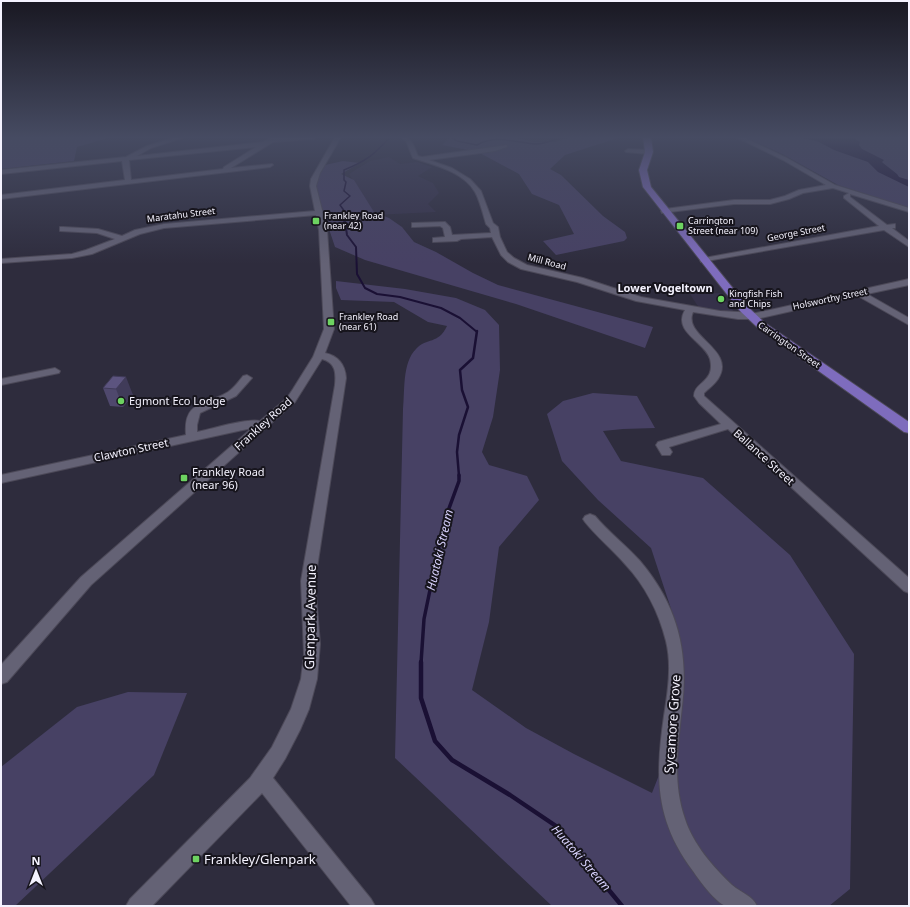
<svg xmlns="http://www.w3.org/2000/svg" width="910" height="907" font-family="'Noto Sans',sans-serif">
  <rect width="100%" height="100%" fill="#2e2c3d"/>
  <!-- built -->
  <g fill="#353149">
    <polygon points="389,157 400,164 417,162 432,167 418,176 433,183 439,193 428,204 436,212 374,215 349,174 370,161"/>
    <polygon points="720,293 734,312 731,314 699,308 690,294"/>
  </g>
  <!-- green -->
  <g fill="#474164">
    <polygon points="1,137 111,137 77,147 74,161 1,169"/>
    <polygon points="450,137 513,137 534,142 555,142 571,137 621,137 565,155 550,169 561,175 603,216 625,232 627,238 624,241 556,255 543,241 574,234 559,205 532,194 519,174 478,152 442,145"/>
    <polygon points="745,137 909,137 909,208 838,185 784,155"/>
    <polygon points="343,161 360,163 341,174 354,180 374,212 389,218 402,227 414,242 436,252 473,273 498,285 653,327 645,348 516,304 365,260 335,247 313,181 325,165"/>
    <path d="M 336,281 L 405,289 L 456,298 L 485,310 L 499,325 L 500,370 L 493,417 L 482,452 L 489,465 L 527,476 L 539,500 L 499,547 L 489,622 L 472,690 L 526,728 L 574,754 L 652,793 L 675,734 L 678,630 L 651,548 L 598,500 L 562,461 L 547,414 L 563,401 L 593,393 L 637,396 L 655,428 L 623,429 L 603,431 L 621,461 L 703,478 L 790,555 L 854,654 L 850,889 L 829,906 L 552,906 L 395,758 L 403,409 C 405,391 402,363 416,349 C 427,337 438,345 447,326 L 428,322 L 394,302 L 341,300 L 336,288 Z"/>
    <polygon points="128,692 187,693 154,775 15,906 1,906 1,767 77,707"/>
  </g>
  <!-- water -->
  <polygon fill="#1a1034" points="800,137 852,137 860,142 859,145 862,149 884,160 882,162 883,163 897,174 899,177 909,180 909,187 878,172 868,162 834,150 819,142"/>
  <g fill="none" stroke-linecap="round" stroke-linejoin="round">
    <!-- stream-far4 -->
    <g stroke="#1a1034" stroke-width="1.5">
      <path d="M 451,137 L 457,141 L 477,145 C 495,134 516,143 536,144 C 545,144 555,139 564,137"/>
      <path d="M 344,222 L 345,212 L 340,205 L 350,196 L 344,191 L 346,182 L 344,180 L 344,170 C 366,161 374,155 390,137"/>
    </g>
    <!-- stream-far3 -->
    <polyline stroke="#1a1034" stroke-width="2" points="345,221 347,235 356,247 357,274 365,288 377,294 400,297 441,308 460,318 477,332"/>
    <!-- stream-far2 -->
    <polyline stroke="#1a1034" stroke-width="2.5" points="459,476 457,452 459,435 468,407 462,390 460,370 473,358 477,331"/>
    <!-- stream-far1 -->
    <polyline stroke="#1a1034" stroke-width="3.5" points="421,663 424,619 444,522 459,481 459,475"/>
    <!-- stream -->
    <polyline stroke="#1a1034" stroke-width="4.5" points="421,662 421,698 435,741 452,760 510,795 556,826 622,906"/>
    <defs>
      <g id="minor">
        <path d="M 176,137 L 185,137 L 151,148 L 137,156 L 263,142 L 272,137 L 316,137 L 313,139 L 273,142 L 231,168 L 272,164 L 273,165 L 270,167 L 1,199 L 1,195 L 125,180 L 122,161 L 1,174 L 1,170 L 126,157 L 147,146 ZM 256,147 L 224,167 L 223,169 L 131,180 L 129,160 Z"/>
        <path d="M 335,137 L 341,137 L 320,173 L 316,186 L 327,230 L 334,329 L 325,353 C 338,356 345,364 346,378 L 315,581 L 320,644 L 317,679 L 309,709 L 300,730 L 285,759 L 273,778 L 371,899 L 375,906 L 351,906 L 262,793 L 152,906 L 126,906 L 130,899 L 250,778 L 272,747 L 291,709 L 301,679 L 304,654 L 301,581 L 335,385 C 336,373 336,363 322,359 L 295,402 L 91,585 L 7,682 L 1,684 L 1,665 L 81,577 L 252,428 L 1,483 L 1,475 L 186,435 C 183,400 205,406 228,392 C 234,388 239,381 243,376 L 247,375 L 252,378 L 236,396 L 200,413 L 197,425 L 197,432 C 212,429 247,418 260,421 L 287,398 L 293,389 L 313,357 L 324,329 L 319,230 L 316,215 L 164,228 L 140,234 L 92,254 L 72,258 L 1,263 L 1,259 L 72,254 L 86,250 L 115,239 L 97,233 L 60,231 L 60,227 L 63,227 L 98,229 L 122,236 L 135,230 L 164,224 L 315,211 L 310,186 L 311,179 Z"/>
        <path d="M 400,137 C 413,137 413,145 418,156 L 422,157 L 507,145 L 507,147 L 495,151 L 429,160 L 452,168 L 470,179 L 481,191 L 493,223 L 498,227 L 500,237 L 507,252 L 514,258 L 527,265 L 583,278 L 641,297 L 720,311 L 756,313 L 909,279 L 909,285 L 867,294 L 909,318 L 909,325 L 858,296 L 756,319 L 738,319 L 693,312 C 682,337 737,349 718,379 C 714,385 709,388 704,393 L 704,396 L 909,578 L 909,593 L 904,591 L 728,429 L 669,447 L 672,452 L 670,455 L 662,455 L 656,445 L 658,442 L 721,424 L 699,403 L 694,396 C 694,382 716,382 710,359 C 705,342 672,332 685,310 L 636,301 L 577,282 L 521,269 L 508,262 L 501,255 L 492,237 L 461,239 L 457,241 L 433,242 L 433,238 L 445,237 L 443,228 L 440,226 L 415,227 L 412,227 L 412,223 L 445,222 L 450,227 L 452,235 L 491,233 L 490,228 L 486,224 C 483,214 480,201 475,192 C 463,171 433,165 413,158 L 406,141 Z"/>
        <polygon points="736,137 743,137 787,158 835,185 909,208 909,212 850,194 850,197 887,225 895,224 895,228 892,228 909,241 909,247 884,230 701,262 700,260 704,258 879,226 844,198 844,196 849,193 833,188 803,193 789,199 770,204 734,204 662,213 661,211 665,209 734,200 770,200 785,196 799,190 826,185 783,160"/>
        <polygon points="628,149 649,150 652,152 649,154 626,152 625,151"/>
        <polygon points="55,368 60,371 59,373 1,385 1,379"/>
        <path d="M 590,514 L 595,516 C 608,532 626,545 640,561 C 677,605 689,650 682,707 C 678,745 672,782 685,819 C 693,844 713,867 732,885 C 741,893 752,895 757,906 C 749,906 733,907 726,906 C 716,903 699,880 693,871 C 655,820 655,777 664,716 C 668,691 672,665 666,641 C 659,613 645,585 625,564 C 612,549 597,537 585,522 L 583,519 L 585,516 Z"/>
      </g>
      <polygon id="major" points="643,137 651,137 653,152 647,170 651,187 748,307 765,323 909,422 909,433 904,432 757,327 740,311 643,187 639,170 645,152"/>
    </defs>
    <!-- minor casing -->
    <use href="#minor" stroke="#4c4958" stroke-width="2"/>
    <!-- major casing -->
    <use href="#major" stroke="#4c4958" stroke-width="2"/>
    <!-- minor -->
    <use href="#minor" fill="#646275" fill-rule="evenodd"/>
    <!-- major -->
    <use href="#major" fill="#7e6cbd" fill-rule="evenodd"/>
  </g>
  <!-- wall -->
  <polygon fill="#4f486d" points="113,376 133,395 123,407 110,406 103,388"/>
  <!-- shaded-wall -->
  <polygon fill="#403b59" points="126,377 133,395 123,407 116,389"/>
  <!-- building -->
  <polygon fill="#5c547f" stroke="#403b59" points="113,376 126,377 116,389 103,388"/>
  <!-- sky -->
  <linearGradient id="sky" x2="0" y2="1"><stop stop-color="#191822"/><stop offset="0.52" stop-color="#464b62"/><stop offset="1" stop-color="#464b62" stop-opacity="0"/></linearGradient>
  <rect width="910" height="264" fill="url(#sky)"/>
  <!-- markers -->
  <g fill="#6dd361" stroke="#17151d" stroke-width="1.5">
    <rect x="312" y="217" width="8" height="8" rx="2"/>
    <rect x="676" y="222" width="8" height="8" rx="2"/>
    <circle cx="721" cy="299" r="4"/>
    <rect x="327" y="318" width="8" height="8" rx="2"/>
    <circle cx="121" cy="401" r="4"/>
    <rect x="180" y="474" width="8" height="8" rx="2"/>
    <rect x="192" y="855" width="8" height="8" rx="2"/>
  </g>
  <g text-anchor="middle" stroke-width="4" stroke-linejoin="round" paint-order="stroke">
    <!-- far-street labels -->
    <g font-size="9" fill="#f4f2fe" stroke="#17151d">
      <text transform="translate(181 215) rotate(-7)" y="3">Maratahu Street</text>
      <text transform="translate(796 233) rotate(-11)" y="3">George Street</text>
      <text transform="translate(547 262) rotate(15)" y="3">Mill Road</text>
      <text transform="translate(830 299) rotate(-12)" y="3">Holsworthy Street</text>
      <text transform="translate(789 345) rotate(35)" y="3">Carrington Street</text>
    </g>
    <!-- far-poi labels -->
    <g font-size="9" fill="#f4f2fe" stroke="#17151d" text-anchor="start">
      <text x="324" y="219">Frankley Road<tspan x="324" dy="10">(near 42)</tspan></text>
      <text x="688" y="224">Carrington<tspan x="688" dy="10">Street (near 109)</tspan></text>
      <text x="729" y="297">Kingfish Fish<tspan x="729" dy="10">and Chips</tspan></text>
      <text x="339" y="320">Frankley Road<tspan x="339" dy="10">(near 61)</tspan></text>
    </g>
    <!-- far-quarter labels -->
    <g font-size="11" font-weight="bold" fill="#f4f2fe" stroke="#17151d">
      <text x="665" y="292">Lower Vogeltown</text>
    </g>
    <!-- poi labels -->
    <g font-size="11" fill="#f4f2fe" stroke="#17151d" text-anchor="start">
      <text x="129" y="405">Egmont Eco Lodge</text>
      <text x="192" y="476">Frankley Road<tspan x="192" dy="13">(near 96)</tspan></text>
    </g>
    <!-- street labels -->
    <g font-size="11" fill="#f4f2fe" stroke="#17151d">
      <text transform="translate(263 424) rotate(-42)" y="4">Frankley Road</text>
      <text transform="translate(131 450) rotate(-12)" y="4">Clawton Street</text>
      <text transform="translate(764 457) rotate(42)" y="4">Ballance Street</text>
    </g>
    <!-- water labels -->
    <g font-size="12" font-style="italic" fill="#d9d3fe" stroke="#17151d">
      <text transform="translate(440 550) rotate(-77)" y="4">Huatoki Stream</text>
      <text transform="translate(581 858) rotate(49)" y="4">Huatoki Stream</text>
    </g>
    <!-- near-street labels -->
    <g font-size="13" fill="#f4f2fe" stroke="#17151d">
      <text transform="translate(310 617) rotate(-89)" y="5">Glenpark Avenue</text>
      <text transform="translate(672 724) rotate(-86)" y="5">Sycamore Grove</text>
    </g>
    <!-- near-poi labels -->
    <g font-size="13" fill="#f4f2fe" stroke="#17151d" text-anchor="start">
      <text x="204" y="864">Frankley/Glenpark</text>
    </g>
  </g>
  <!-- border -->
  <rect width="910" height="907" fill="none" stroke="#f4f2fe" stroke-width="4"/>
  <!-- north arrow -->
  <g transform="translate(36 871)" stroke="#17151d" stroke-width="3" paint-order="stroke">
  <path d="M0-3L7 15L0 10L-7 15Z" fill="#f4f2fe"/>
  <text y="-6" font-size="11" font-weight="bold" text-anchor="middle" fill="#f4f2fe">N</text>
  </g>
</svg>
